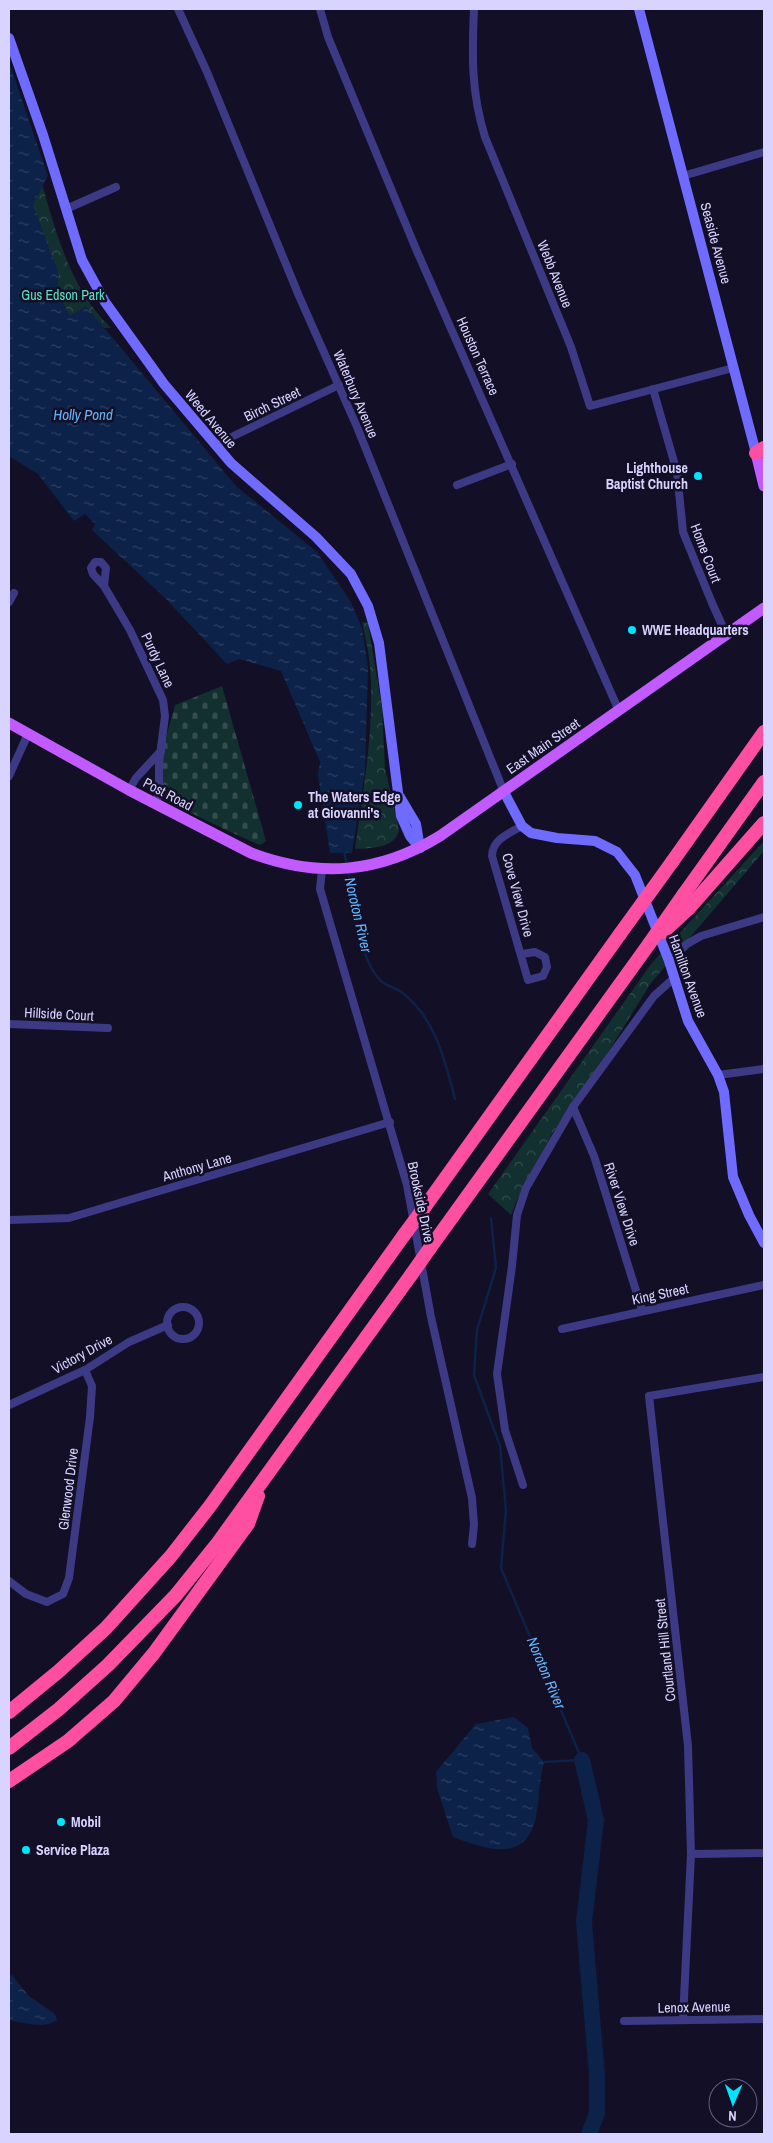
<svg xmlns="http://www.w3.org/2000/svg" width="773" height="2143" font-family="'Archivo Narrow',sans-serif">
  <defs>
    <pattern id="cemetery-stones" width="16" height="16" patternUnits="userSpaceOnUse" patternTransform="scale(1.25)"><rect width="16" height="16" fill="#12302f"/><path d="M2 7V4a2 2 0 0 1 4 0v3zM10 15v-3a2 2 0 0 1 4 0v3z" fill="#344d4e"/></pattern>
    <pattern id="park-crowns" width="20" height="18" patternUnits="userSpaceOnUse" patternTransform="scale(1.25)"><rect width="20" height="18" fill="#12302f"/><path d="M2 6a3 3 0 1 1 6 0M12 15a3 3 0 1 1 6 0" fill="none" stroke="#344d4e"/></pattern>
    <pattern id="water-ripples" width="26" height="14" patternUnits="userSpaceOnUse" patternTransform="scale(1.25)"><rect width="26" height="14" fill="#0c2248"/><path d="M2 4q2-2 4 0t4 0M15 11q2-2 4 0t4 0" fill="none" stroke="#2f4163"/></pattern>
  </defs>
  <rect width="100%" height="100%" fill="#130f26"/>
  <!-- cemetery -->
  <path fill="url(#cemetery-stones)" d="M 222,686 L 266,841 L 260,845 C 244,838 172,807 165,795 C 153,773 169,728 175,705 Z"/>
  <!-- park -->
  <g fill="url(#park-crowns)">
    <path d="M 36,163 C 53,220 66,285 111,328 L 79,328 L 64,324 L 24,221 Z"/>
    <path d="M 362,622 L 368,623 L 382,708 L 385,768 L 399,830 C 395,849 371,848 355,849 C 363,790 375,727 370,667 C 369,652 365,637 362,622 Z"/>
    <polygon points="764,841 764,851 651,983 579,1099 553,1132 517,1200 511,1215 488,1194 651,964"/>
  </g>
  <!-- water -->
  <g fill="url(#water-ripples)">
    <polygon points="9,62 48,176 33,204 59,275 56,289 70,316 86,306 236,486 317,552 351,602 362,628 368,668 365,771 352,853 330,853 318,775 320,762 281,671 239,659 227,664 166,599 92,530 95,524 85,514 74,521 38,474 9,456"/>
    <path d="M 514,1717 L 528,1728 L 532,1748 L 544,1762 C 540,1779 540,1786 538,1803 C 533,1863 495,1853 453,1837 L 437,1788 L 436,1772 L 476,1724 Z"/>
    <path d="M 12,1975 L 29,1996 L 55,2014 L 57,2020 C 45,2029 23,2023 9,2020 L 9,1976 Z"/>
  </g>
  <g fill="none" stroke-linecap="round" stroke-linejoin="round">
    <!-- stream -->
    <g stroke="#0c2248" stroke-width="2.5">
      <polyline points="344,850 347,865"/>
      <path d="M 348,872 C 353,902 359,960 381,981 C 387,987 398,988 404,994 C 436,1020 445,1061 455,1099"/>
      <polyline points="491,1218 496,1268 477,1330 474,1375 500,1446 506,1510 501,1568 582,1760 544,1762"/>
    </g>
    <!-- river -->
    <polyline stroke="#0c2248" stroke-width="16" points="582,1760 596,1820 584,1922 597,2075 597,2113 589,2134"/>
    <!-- street -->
    <g stroke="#3d3a85" stroke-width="8">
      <polyline points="178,9 207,72 299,296 357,427 504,792"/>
      <polyline points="320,9 328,37 416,249 619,711"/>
      <path d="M 474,9 C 472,55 471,92 485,137 L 571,347 L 590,406 L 733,368"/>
      <polyline points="683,176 764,152"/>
      <polyline points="66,209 116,187"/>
      <polyline points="653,389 677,472 683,532 712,603 727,636"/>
      <polyline points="215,445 339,385"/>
      <polyline points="457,485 512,464"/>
      <polyline points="104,586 106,568 101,562 95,562 91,568 93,574 104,586 130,630 163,700 165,716 159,763 159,792 156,804"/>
      <polyline points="9,602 14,593"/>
      <polyline points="9,776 28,734"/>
      <polyline points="129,790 136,778 161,751"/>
      <polyline points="322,870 320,889 407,1185 431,1317 472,1498 474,1525 472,1544"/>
      <path d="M 522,954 L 535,952 L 545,957 L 547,967 L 543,976 L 528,980 L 492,856 C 492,840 509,833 522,826"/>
      <polyline points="669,961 687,944 701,936 764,917"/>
      <polyline points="9,1024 108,1028"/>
      <polyline points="718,1075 764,1069"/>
      <polyline points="573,1107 594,1156 642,1310"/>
      <polyline points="9,1220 69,1218 390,1122"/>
      <circle cx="183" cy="1323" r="16"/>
      <polyline points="562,1329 764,1285"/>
      <polyline points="9,1405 85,1370 129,1342 168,1325"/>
      <polyline points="523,1485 505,1430 497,1374 512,1266 517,1215 526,1188 573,1107 654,996 673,979"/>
      <polyline points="9,1581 26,1594 47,1602 63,1594 69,1578 90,1417 92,1386 85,1370"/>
      <polyline points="691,1854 764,1853"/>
      <polyline points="683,2019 691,1854 688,1746 649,1396 764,1377"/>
      <polyline points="624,2021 764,2019"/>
    </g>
    <!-- secondary -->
    <g stroke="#6f6bff" stroke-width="10">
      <polyline points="639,9 756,453"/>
      <polyline points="9,38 43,135 82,260 105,302 164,384 231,463 316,537 351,574 368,606 379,643 401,816 410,836 420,848"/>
      <polyline points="504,792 522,826 531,833 557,838 595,841 617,852 635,875 669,961 688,1021 718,1075 724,1092 733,1177 749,1215 764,1243"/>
      <polyline points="400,797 416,824 420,848"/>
    </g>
    <!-- primary -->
    <g stroke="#c25bff" stroke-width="11">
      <polyline points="756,453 764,486"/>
      <path d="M 9,723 L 129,790 L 251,853 C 318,878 378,874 440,836 L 764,608"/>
    </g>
    <!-- highway -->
    <g stroke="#ff4fa3" stroke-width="14">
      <polyline points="756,453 764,448"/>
      <polyline points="672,862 764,732"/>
      <polyline points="684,894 764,782"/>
      <polyline points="689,908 764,823"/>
      <polyline points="424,1208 620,934"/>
      <polyline points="430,1248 649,944"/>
      <polyline points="9,1712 59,1671 106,1628 171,1556 210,1506 404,1235"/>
      <polyline points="9,1748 59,1709 108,1665 176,1595 217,1544 411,1275"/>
      <polyline points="9,1781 68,1741 114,1701 154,1653 248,1524 258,1496"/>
    </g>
    <!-- highway-bridge -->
    <g stroke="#ff4fa3" stroke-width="14">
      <polyline points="663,932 689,908"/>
      <polyline points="620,934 672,862"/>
      <polyline points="649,944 684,894"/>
      <polyline points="404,1235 424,1208"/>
      <polyline points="411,1275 430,1248"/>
    </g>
  </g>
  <!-- markers -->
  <g fill="#00e5ff" stroke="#130f26" stroke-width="2">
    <circle cx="698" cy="476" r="5"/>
    <circle cx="632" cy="630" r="5"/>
    <circle cx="298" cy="805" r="5"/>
    <circle cx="61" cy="1822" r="5"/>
    <circle cx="26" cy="1850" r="5"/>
  </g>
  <g text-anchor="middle" stroke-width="5" stroke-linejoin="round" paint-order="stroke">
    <!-- street labels -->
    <g font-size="14" fill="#d9d4ff" stroke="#130f26">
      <text transform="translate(716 243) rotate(75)" y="5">Seaside Avenue</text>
      <text transform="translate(555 274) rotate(68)" y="5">Webb Avenue</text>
      <text transform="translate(478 356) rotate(66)" y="5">Houston Terrace</text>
      <text transform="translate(356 394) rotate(67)" y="5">Waterbury Avenue</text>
      <text transform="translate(272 404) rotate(-26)" y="5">Birch Street</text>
      <text transform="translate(211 419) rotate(50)" y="5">Weed Avenue</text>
      <text transform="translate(706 553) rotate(69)" y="5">Home Court</text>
      <text transform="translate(158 660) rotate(65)" y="5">Purdy Lane</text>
      <text transform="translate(543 746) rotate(-35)" y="5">East Main Street</text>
      <text transform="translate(168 794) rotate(28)" y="5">Post Road</text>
      <text transform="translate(518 895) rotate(75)" y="5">Cove View Drive</text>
      <text transform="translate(688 976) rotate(70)" y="5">Hamilton Avenue</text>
      <text transform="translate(59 1014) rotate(3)" y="5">Hillside Court</text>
      <text transform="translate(197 1167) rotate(-16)" y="5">Anthony Lane</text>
      <text transform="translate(421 1202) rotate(78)" y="5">Brookside Drive</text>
      <text transform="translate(622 1204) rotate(72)" y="5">River View Drive</text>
      <text transform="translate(660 1294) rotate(-12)" y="5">King Street</text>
      <text transform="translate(82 1354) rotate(-29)" y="5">Victory Drive</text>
      <text transform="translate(68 1489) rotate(-83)" y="5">Glenwood Drive</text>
      <text transform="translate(665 1650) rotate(-96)" y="5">Courtland Hill Street</text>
      <text transform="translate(694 2007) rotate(-1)" y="5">Lenox Avenue</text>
    </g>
    <!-- park labels -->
    <g font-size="14" fill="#5fe0c0" stroke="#130f26">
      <text x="63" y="300">Gus Edson Park</text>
    </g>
    <!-- poi labels -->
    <g font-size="14" font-weight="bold" fill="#d9d4ff" stroke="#130f26" text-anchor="start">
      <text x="688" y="473" text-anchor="end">Lighthouse<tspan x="688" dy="16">Baptist Church</tspan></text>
      <text x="642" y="635">WWE Headquarters</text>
      <text x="308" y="802">The Waters Edge<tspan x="308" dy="16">at Giovanni's</tspan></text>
      <text x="71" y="1827">Mobil</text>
      <text x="36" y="1855">Service Plaza</text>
    </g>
    <!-- water labels -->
    <g font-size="15" font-style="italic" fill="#62b6ff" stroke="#130f26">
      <text x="83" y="420">Holly Pond</text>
      <text transform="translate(358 915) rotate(77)" y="5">Noroton River</text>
      <text transform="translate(546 1673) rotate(67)" y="5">Noroton River</text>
    </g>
  </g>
  <!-- border -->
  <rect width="773" height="2143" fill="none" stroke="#d9d4ff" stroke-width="20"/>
  <!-- north arrow -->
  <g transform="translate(733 2103) rotate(182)"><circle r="24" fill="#130f26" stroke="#625e7d"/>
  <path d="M0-4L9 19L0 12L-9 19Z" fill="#00e5ff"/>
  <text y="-8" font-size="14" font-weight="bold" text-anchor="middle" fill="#d9d4ff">N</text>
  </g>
</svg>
